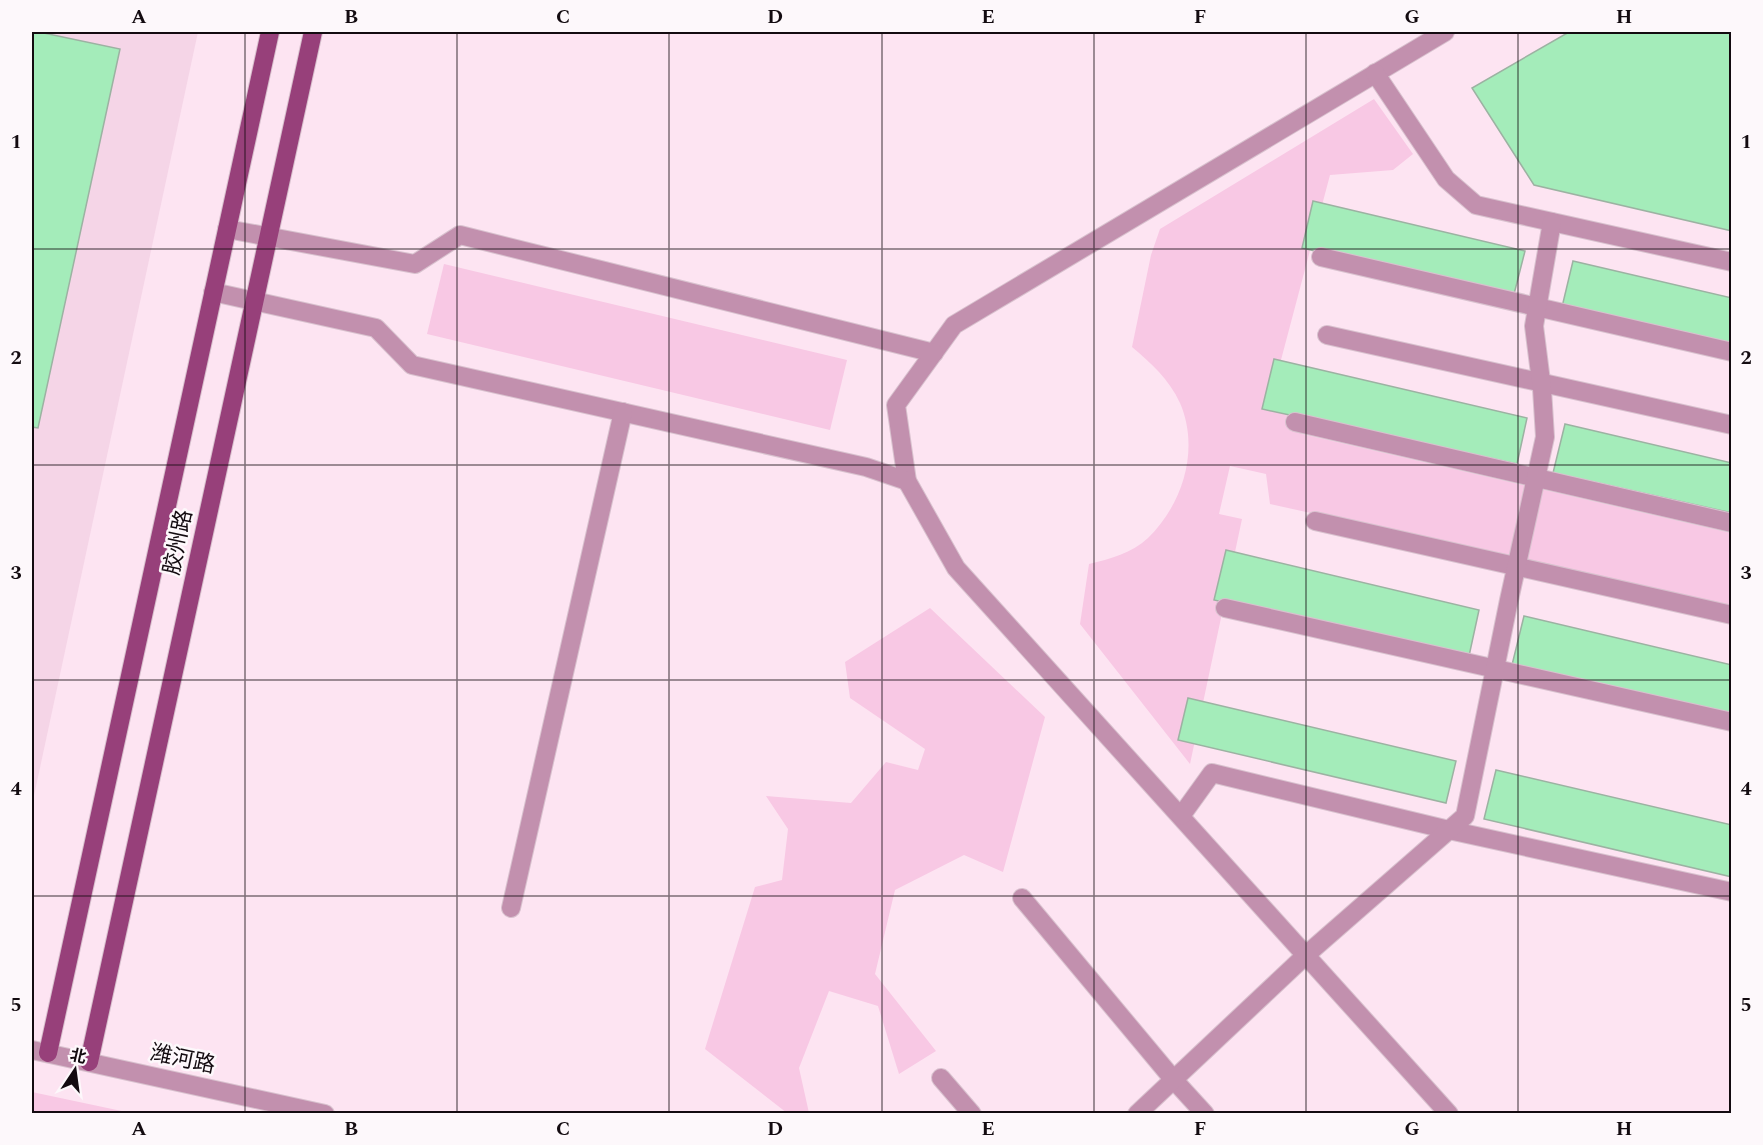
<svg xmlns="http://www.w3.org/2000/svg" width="1763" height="1145" font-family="Spectral,'Noto Sans SC',serif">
  <rect width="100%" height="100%" fill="#fde4f2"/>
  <!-- built -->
  <polygon fill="#f5d5e7" points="32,32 198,32 32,805"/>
  <!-- green -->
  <g fill="#f8c8e4">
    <path d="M 1374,99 L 1413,154 L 1393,170 L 1330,175 L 1277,375 L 1284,408 L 1302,434 L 1731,533 L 1731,606 L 1270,504 L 1266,474 L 1230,466 L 1219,514 L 1242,519 L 1190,764 L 1080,624 L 1089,564 C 1110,559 1132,553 1148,538 C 1183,504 1200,449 1180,403 C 1169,379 1151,363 1132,347 L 1151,255 L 1160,229 Z"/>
    <polygon points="444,264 847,360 830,430 427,334"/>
    <polygon points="930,608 1045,717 1003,872 964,855 895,890 875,974 936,1051 899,1074 878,1006 829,991 799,1068 809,1113 787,1113 705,1049 755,887 782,880 788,829 766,796 851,803 886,762 918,770 925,749 850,698 845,662"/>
    <polygon points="32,1092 131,1113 32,1113"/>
  </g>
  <!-- building -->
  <g fill="#a4ecba" stroke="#9cb2a2" stroke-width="1.5">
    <polygon points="32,32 39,32 120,49 38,428 32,427"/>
    <polygon points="1569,32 1732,32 1732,231 1534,185 1472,88"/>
    <polygon points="1313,201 1525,251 1513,298 1302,248"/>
    <polygon points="1573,261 1732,298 1732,346 1562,307"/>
    <polygon points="1274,359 1527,418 1517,464 1262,409"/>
    <polygon points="1565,424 1732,463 1732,513 1553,473"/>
    <polygon points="1226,550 1479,610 1469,656 1214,600"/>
    <polygon points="1524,616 1732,665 1732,714 1512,665"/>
    <polygon points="1188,698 1456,761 1446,803 1178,740"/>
    <polygon points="1496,770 1732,825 1732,877 1484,819"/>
  </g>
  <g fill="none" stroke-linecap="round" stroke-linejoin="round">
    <defs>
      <g id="minor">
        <polyline points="1445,32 954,325 896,405 907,481 956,568 1449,1114"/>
        <polyline points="1375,73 1446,179 1476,205 1732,262"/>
        <polyline points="227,229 415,264 460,235 934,353"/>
        <polyline points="1321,257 1732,352"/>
        <polyline points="213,292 376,328 412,365 866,467 907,481"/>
        <polyline points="1327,335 1732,425"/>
        <polyline points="1295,422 1732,523"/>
        <polyline points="1315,521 1732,615"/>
        <polyline points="1225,608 1732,722"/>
        <polyline points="1181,816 1212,773 1449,830 1732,892"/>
        <polyline points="1022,898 1173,1079 1205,1114"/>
        <polyline points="511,908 623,412"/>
        <polyline points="32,1050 325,1114"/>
        <polyline points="941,1078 972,1114"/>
        <polyline points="1137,1114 1306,955 1465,816 1509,600 1545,437 1542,389 1534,326 1552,222"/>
      </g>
      <g id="major">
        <polyline points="48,1053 270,32"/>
        <polyline points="89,1062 313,32"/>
      </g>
    </defs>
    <!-- minor casing -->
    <use href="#minor" stroke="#d8c1ce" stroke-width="20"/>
    <!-- major casing -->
    <use href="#major" stroke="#d8c1ce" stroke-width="20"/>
    <!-- minor -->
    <use href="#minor" stroke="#c290ae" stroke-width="18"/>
    <!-- major -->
    <use href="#major" stroke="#97407a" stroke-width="18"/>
  </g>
  <!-- grid -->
  <path fill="none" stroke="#130b10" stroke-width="1.5" stroke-opacity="0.55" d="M 245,32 L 245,1114M 457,32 L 457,1114M 669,32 L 669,1114M 882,32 L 882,1114M 1094,32 L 1094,1114M 1306,32 L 1306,1114M 1518,32 L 1518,1114M 32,249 L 1732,249M 32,465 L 1732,465M 32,680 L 1732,680M 32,896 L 1732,896"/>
  <g text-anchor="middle" stroke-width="5" stroke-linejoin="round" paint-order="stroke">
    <!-- street labels -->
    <g font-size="22" fill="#130b10" stroke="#fdf8fb">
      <text transform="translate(177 542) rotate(-78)" y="8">胶州路</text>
      <text transform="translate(183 1058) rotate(12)" y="8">潍河路</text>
    </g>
  </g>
  <!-- border -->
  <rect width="1763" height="1145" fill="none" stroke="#fdf8fb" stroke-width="66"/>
  <!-- north arrow -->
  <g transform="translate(75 1070) rotate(13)" stroke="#fdf8fb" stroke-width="4.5" paint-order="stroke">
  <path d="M0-4.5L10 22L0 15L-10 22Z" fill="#130b10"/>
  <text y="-9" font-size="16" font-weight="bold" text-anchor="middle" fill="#130b10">北</text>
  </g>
  <rect x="33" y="33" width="1697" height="1079" fill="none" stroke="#130b10" stroke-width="2"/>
  <g font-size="20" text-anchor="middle" font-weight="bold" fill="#130b10">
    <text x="139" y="23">A</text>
    <text x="351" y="23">B</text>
    <text x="563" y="23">C</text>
    <text x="775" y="23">D</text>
    <text x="988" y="23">E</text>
    <text x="1200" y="23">F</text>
    <text x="1412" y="23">G</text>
    <text x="1624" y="23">H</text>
    <text x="16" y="148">1</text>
    <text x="1746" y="148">1</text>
    <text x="16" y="364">2</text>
    <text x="1746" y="364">2</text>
    <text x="16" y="579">3</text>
    <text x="1746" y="579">3</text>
    <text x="16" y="795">4</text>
    <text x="1746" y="795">4</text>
    <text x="16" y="1011">5</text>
    <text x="1746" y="1011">5</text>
    <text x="139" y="1135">A</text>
    <text x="351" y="1135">B</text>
    <text x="563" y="1135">C</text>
    <text x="775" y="1135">D</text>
    <text x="988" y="1135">E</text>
    <text x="1200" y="1135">F</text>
    <text x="1412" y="1135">G</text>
    <text x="1624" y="1135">H</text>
  </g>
</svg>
